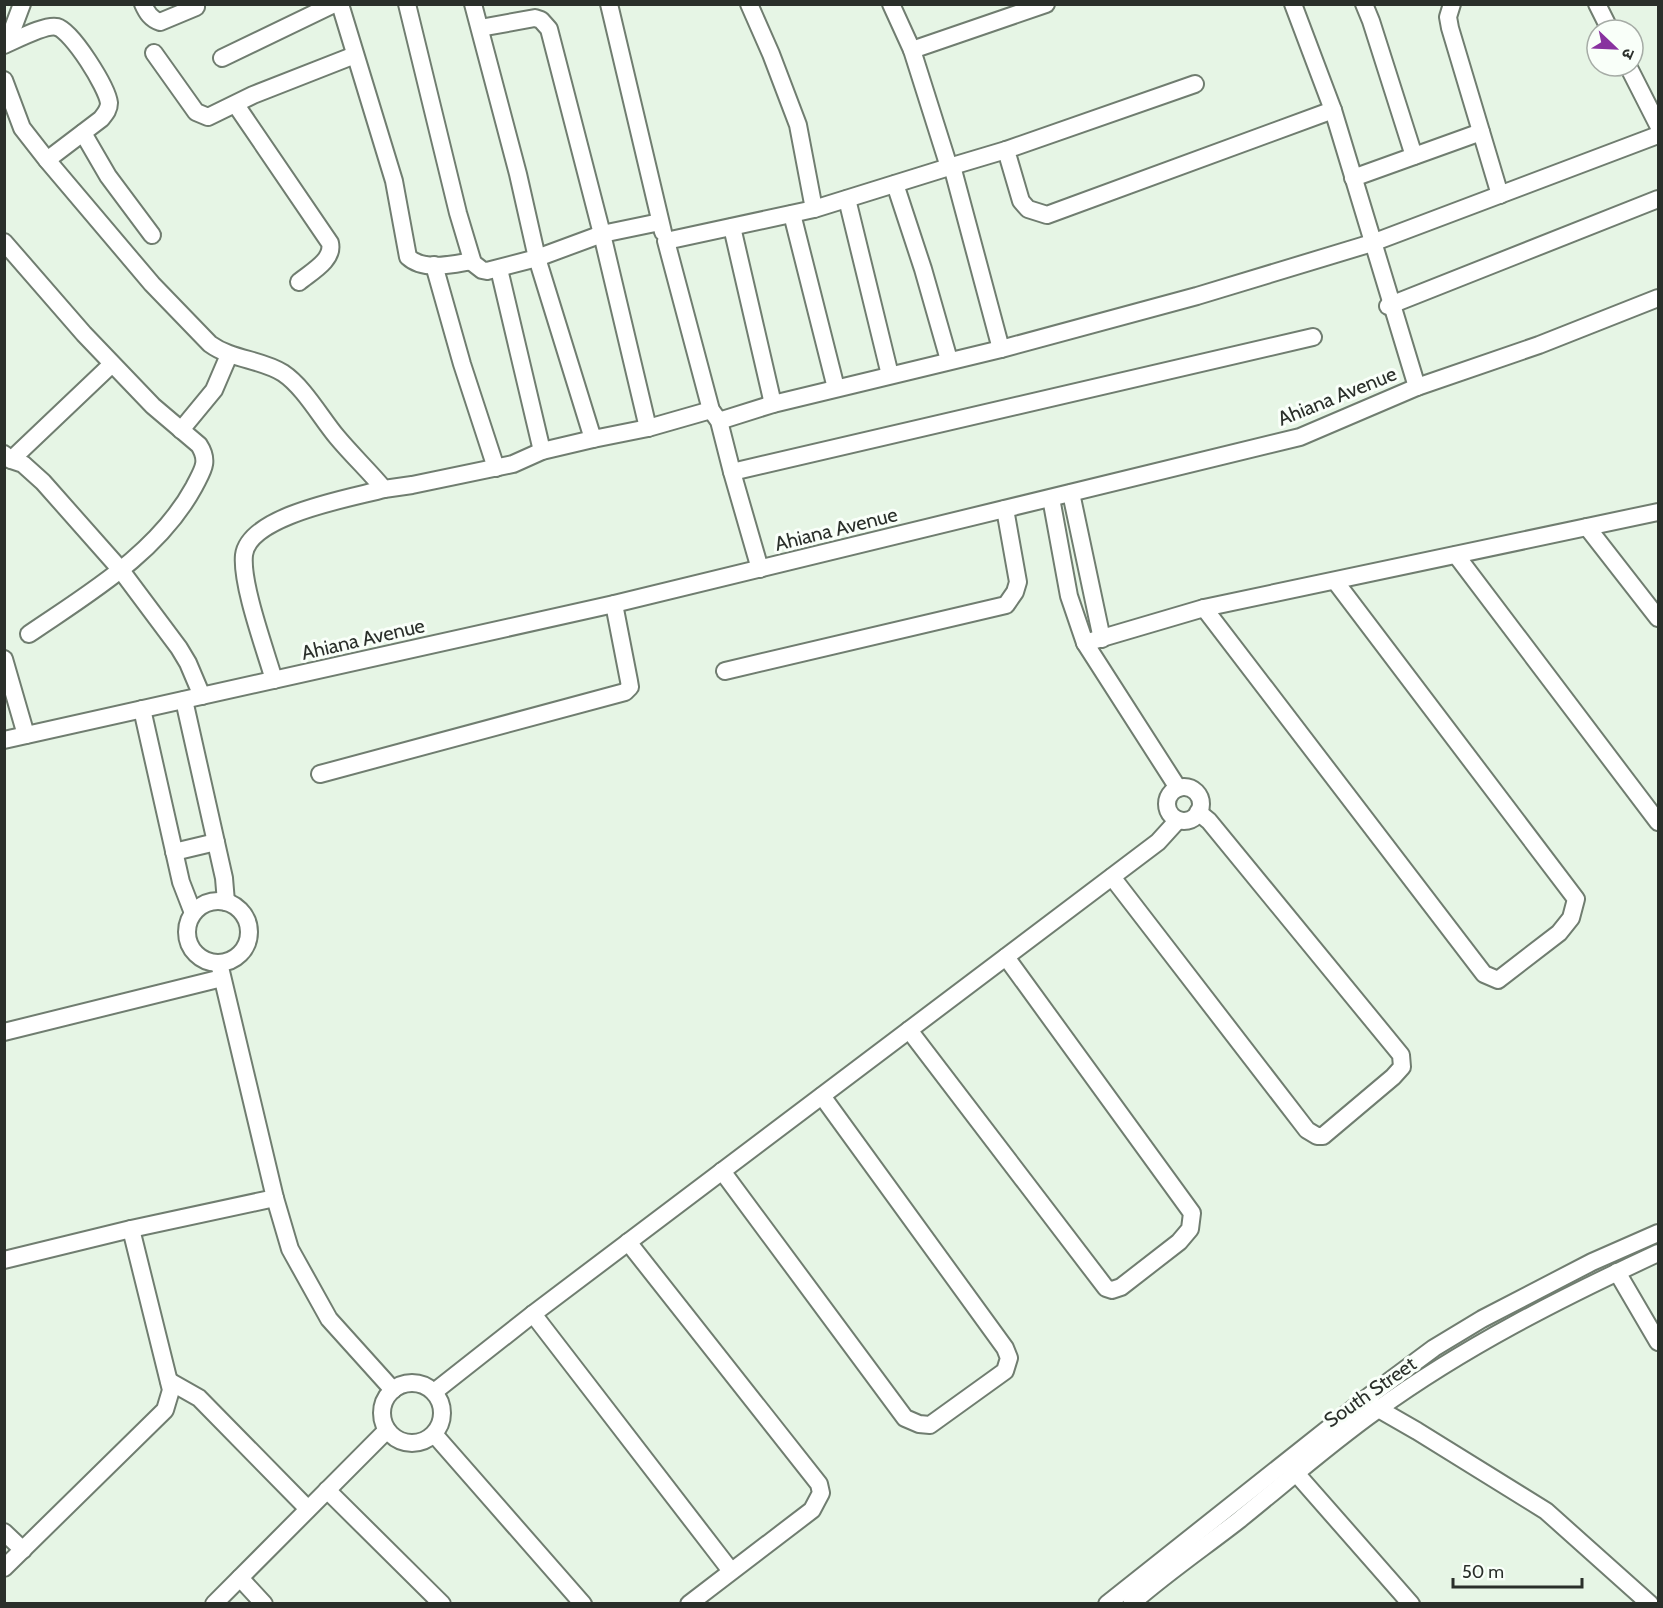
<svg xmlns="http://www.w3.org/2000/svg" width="1663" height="1608" font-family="Cabin,'Noto Sans Devanagari',sans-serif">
  <rect width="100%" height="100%" fill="#e6f5e5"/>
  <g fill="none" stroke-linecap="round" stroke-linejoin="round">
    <defs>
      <g id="minor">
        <path d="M 143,4 C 147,13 151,19 160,22 L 196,7"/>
        <path d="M 340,4 L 394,181 L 408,257 C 424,272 454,264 472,261"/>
        <polyline points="407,4 458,213 473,263 482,270 487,271 537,258 518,174 473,4"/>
        <polyline points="609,4 663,232"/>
        <polyline points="749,4 771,54 798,125 814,209"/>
        <polyline points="891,4 912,50"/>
        <polyline points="1293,4 1333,110"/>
        <polyline points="1364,4 1371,21 1414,156"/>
        <polyline points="1452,4 1448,17 1450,28 1500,195"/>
        <polyline points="1597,4 1610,30"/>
        <polyline points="480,28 535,18 541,20 549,29 602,234 648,428"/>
        <polyline points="4,41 13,28 22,4"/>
        <path d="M 4,45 C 16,40 46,24 57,27 C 72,31 107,87 109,103 C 109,110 105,114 101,119 L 47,160"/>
        <polyline points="154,53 196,112 208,117 253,95 355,55"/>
        <polyline points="222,58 334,4"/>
        <polyline points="1628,66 1658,125"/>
        <path d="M 4,80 L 22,128 L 47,160 L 152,284 L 210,344 C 232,360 261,359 283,373 C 304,387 321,418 337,437 C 352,455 369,471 384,489 L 412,485 L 513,464 L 542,451 L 593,439"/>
        <polyline points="1195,84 1006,150 1021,201 1028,209 1047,215 1333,110 1417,387"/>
        <path d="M 236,105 L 330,243 C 334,260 311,272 299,282"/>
        <polyline points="83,133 108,176 152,235"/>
        <polyline points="1006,150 949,167 912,50 1046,4"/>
        <polyline points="952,166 1001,349"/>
        <polyline points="1353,178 1481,132"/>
        <polyline points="895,184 923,269 949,360"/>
        <polyline points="847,199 890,375"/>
        <polyline points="792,214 836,388"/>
        <polyline points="660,222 602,234 537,258 593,439 648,428 711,410"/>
        <polyline points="732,227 773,404"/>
        <path d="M 4,242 L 84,334 L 153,406 L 199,445 C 210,462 202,471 194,487 C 158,553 89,593 29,634"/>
        <polyline points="434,265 462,364 496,468"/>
        <polyline points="499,269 542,451"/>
        <polyline points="1388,306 1658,199"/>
        <polyline points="719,421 773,404 1001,349 1197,296 1372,243 1658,135"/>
        <polyline points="181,430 214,390 229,355"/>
        <polyline points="4,454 11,460 23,464 43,482 120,569 179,648 188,663 202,696"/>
        <polyline points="11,460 112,364"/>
        <polyline points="732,472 1313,337"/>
        <polyline points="1071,493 1102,639"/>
        <polyline points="1051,498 1069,596 1085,643 1178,788"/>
        <polyline points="1587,527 1658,618"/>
        <polyline points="1456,555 1658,822"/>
        <polyline points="760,569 732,472 719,421 711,410 666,241 814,209 949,167"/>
        <polyline points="1204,608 1484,974 1498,980 1559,933 1571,918 1576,899 1335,581"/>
        <polyline points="1085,643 1204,608 1658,512"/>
        <polyline points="4,659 26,735"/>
        <polyline points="725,671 1006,605 1015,592 1018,582 1005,509"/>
        <path d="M 274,680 C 265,649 241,584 244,555 C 249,515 351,498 384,489"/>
        <polyline points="184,700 224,878 226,902"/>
        <polyline points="142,709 181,882 193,913"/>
        <polyline points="4,740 614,604 1300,437 1417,387 1539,345 1658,298"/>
        <polyline points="320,774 625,692 630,687 629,681 614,604"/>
        <circle cx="1184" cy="804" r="17"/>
        <polyline points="174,852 216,842"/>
        <polyline points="1112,877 1307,1130 1317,1136 1323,1136 1393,1077 1402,1067 1401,1055 1209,821 1198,812"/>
        <circle cx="218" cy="932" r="31"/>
        <polyline points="219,963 275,1198 290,1249 329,1319 393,1390"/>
        <polyline points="909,1030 1106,1288 1112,1290 1121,1287 1179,1242 1190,1229 1192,1213 1006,957"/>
        <polyline points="4,1032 222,978"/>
        <polyline points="722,1171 905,1418 919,1424 930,1425 1005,1371 1009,1358 1005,1348 822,1096"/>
        <polyline points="628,1242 819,1484 821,1493 812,1510 689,1604"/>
        <polyline points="4,1260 131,1229 275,1198"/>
        <polyline points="1617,1272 1658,1342"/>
        <polyline points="533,1314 731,1571"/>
        <polyline points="169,1381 199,1398 308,1509"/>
        <circle cx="412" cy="1413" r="30"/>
        <polyline points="434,1392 533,1314 1158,842 1178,820"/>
        <polyline points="1370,1404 1417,1431 1546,1511 1650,1604"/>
        <polyline points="434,1434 583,1604"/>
        <polyline points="1295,1472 1411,1604"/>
        <polyline points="327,1490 442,1604"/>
        <polyline points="4,1532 23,1550"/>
        <polyline points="4,1568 165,1410 171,1390 131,1229"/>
        <polyline points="240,1578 264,1604"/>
        <polyline points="214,1604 387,1430"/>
        <polyline points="1107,1604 1364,1400 1434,1348 1482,1319 1592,1262 1658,1233"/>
        <path d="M 1131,1604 C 1165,1574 1203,1548 1239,1520 C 1285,1483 1329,1444 1377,1410 C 1464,1347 1561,1298 1658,1253"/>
      </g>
    </defs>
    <!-- minor casing -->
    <use href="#minor" stroke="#707d70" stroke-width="20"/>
    <!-- minor -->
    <use href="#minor" stroke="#fff" stroke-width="16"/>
  </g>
  <g text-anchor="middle" stroke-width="6" stroke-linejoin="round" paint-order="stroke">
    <!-- street labels -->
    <g font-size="20" fill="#2a2f2a" stroke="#f9fff9">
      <text transform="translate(1337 396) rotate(-22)" y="7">Ahiana Avenue</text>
      <text transform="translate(836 529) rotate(-14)" y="7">Ahiana Avenue</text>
      <text transform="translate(363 639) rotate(-13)" y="7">Ahiana Avenue</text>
      <text transform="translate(1370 1392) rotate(-35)" y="7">South Street</text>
    </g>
  </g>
  <!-- border -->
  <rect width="1663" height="1608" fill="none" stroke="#2a2f2a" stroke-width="12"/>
  <!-- north arrow -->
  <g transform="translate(1615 48) rotate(113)"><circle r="28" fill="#f9fff9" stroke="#a6aca6" stroke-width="1.5"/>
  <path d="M0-4.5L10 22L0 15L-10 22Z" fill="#88329f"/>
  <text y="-9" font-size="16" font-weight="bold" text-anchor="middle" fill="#2a2f2a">उ</text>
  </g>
  <!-- scale -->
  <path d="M1453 1578v9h129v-9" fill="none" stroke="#2a2f2a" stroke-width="3"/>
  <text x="1462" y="1578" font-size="18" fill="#2a2f2a" stroke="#f9fff9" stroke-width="4.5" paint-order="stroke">50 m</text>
</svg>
